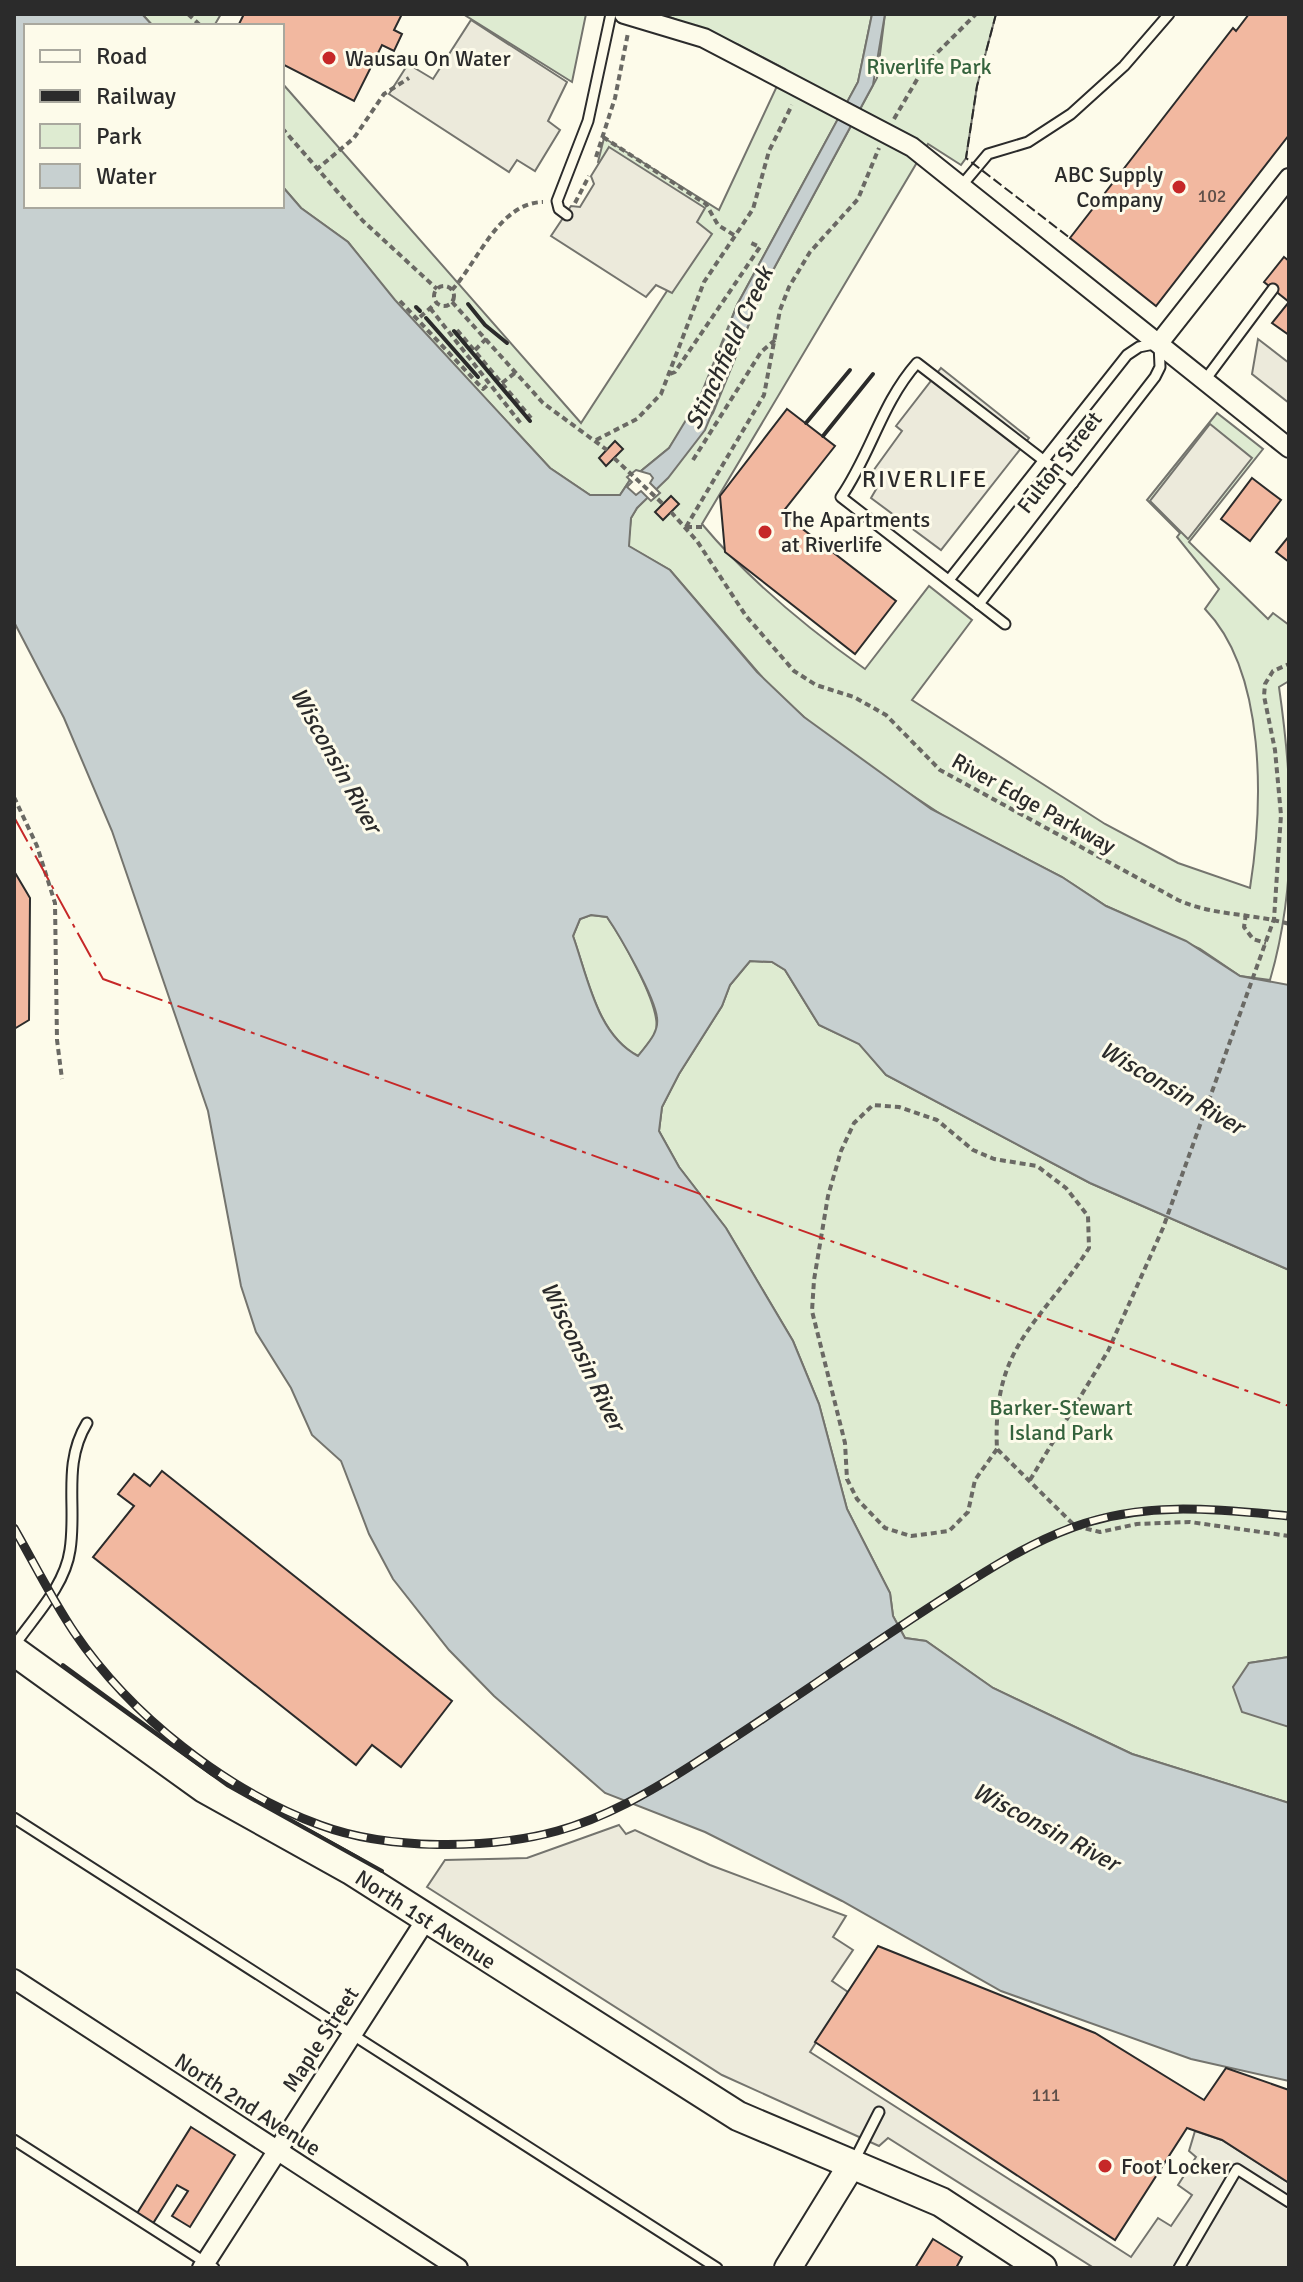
<svg xmlns="http://www.w3.org/2000/svg" width="1303" height="2282" font-family="Signika,sans-serif">
  <rect width="100%" height="100%" fill="#fdfbea"/>
  <!-- green -->
  <g fill="#deebd1" stroke="#74746e" stroke-width="2">
    <polygon points="142,14 221,14 214,26 153,26"/>
    <polygon points="463,14 586,14 572,82"/>
    <polygon points="662,14 872,14 858,82 737,305 695,409 669,448 630,480 620,495 590,495 550,468 394,300 348,242 301,208 282,186 282,83 581,423 706,231 598,162 604,138 719,210 785,69 739,45"/>
    <path d="M 885,14 L 996,14 L 977,86 L 966,158 L 961,165 L 928,144 L 702,524 C 748,579 807,628 865,669 L 929,586 L 972,620 L 912,700 L 1105,824 L 1178,863 L 1250,888 C 1263,806 1267,673 1205,609 L 1219,589 L 1177,537 L 1180,533 L 1147,500 L 1217,413 L 1263,449 L 1189,542 L 1268,619 L 1273,613 L 1289,625 L 1289,681 L 1279,687 C 1293,785 1298,884 1270,980 L 1240,976 L 1200,949 L 1106,906 L 1062,877 L 945,817 L 874,770 L 813,725 L 774,691 L 670,570 L 628,546 L 631,518 L 637,508 L 683,457 L 713,413 L 765,285 L 877,78 Z"/>
    <path d="M 591,915 L 607,917 C 621,937 662,1007 656,1031 C 653,1039 644,1049 638,1056 C 597,1034 588,978 573,936 L 580,919 Z"/>
    <polygon points="750,961 772,962 785,970 819,1025 860,1044 886,1075 1090,1183 1289,1270 1289,1657 1249,1663 1279,1722 1289,1727 1289,1803 1132,1754 993,1688 926,1641 905,1638 893,1616 890,1593 847,1509 819,1404 793,1341 726,1228 679,1167 659,1131 662,1107 679,1074 722,1006 730,985"/>
  </g>
  <!-- parking -->
  <g fill="#eceadb" stroke="#74746e" stroke-width="2">
    <polygon points="471,20 567,82 548,121 560,130 535,171 517,160 509,172 389,94 408,64 433,79"/>
    <polygon points="609,147 705,208 697,222 712,234 672,293 656,285 646,297 551,236 571,206 580,207 594,184 591,176"/>
    <polygon points="1258,339 1289,363 1289,403 1252,374"/>
    <polygon points="941,368 1029,438 941,550 871,498 878,486 868,478 902,431 896,426"/>
    <polygon points="1210,424 1252,458 1188,539 1150,501"/>
    <polygon points="619,1825 626,1834 635,1830 710,1865 846,1916 833,1937 853,1950 832,1981 848,1992 810,2052 1131,2257 1158,2218 1171,2226 1192,2195 1178,2185 1196,2157 1189,2151 1195,2131 1222,2140 1289,2183 1289,2268 1094,2268 888,2138 879,2146 722,2075 427,1887 445,1860 527,1858"/>
  </g>
  <!-- water -->
  <g fill="#c7d0d0" stroke="#74746e" stroke-width="2" fill-rule="evenodd">
    <path d="M 14,14 L 142,14 L 153,26 L 26,26 L 26,206 L 282,206 L 282,186 L 301,208 L 348,242 L 395,300 L 550,468 L 590,495 L 620,495 L 630,480 L 669,448 L 706,387 L 737,305 L 858,82 L 872,14 L 885,14 L 873,85 L 765,285 L 705,430 L 668,478 L 637,508 L 631,518 L 629,546 L 670,570 L 757,672 L 804,717 L 931,809 L 1062,877 L 1106,906 L 1186,941 L 1240,976 L 1289,985 L 1289,1270 L 1090,1183 L 886,1075 L 859,1044 L 819,1025 L 785,970 L 772,962 L 750,961 L 730,985 L 722,1006 L 679,1074 L 662,1107 L 659,1131 L 679,1167 L 726,1228 L 793,1341 L 819,1404 L 847,1509 L 890,1593 L 893,1616 L 905,1638 L 926,1641 L 993,1688 L 1132,1754 L 1289,1803 L 1289,2081 L 1191,2059 L 1001,1991 L 842,1901 L 705,1832 L 605,1793 L 494,1696 L 449,1650 L 393,1579 L 369,1534 L 341,1461 L 312,1435 L 291,1388 L 256,1332 L 241,1286 L 208,1111 L 112,831 L 64,718 L 14,622 ZM 591,915 L 607,917 C 620,936 655,997 657,1018 C 659,1033 647,1044 638,1056 C 597,1035 588,978 573,936 L 580,919 Z"/>
    <polygon points="1289,1657 1289,1727 1242,1712 1233,1687 1249,1663"/>
  </g>
  <!-- pier -->
  <polygon fill="#fdfbea" stroke="#74746e" stroke-width="2" points="636,470 650,474 653,478 650,483 660,493 651,501 641,491 636,495 627,487 632,482 627,477"/>
  <!-- building -->
  <g fill="#f2b8a0" stroke="#2b2b2b" stroke-width="2">
    <polygon points="244,14 402,14 394,30 402,34 394,51 382,45 354,101 282,64 282,26 238,26"/>
    <polygon points="1249,14 1289,14 1289,135 1156,306 1070,238 1233,28 1236,31"/>
    <polygon points="1284,257 1289,261 1289,335 1272,323 1289,302 1264,282"/>
    <polygon points="787,409 835,446 782,513 896,601 855,654 725,552 720,496"/>
    <polygon points="615,441 623,449 606,466 599,458"/>
    <polygon points="1252,478 1281,500 1250,541 1221,519"/>
    <polygon points="671,496 679,504 663,520 655,512"/>
    <polygon points="1289,536 1289,562 1276,552"/>
    <polygon points="14,871 30,898 29,1020 14,1029"/>
    <polygon points="162,1471 452,1701 401,1767 372,1745 356,1765 93,1557 134,1506 118,1494 134,1474 150,1486"/>
    <polygon points="878,1946 1095,2033 1204,2100 1226,2068 1289,2090 1289,2183 1222,2140 1187,2128 1115,2240 815,2042"/>
    <polygon points="191,2127 235,2155 190,2227 172,2216 188,2191 177,2185 152,2225 136,2215"/>
    <polygon points="933,2239 962,2257 956,2268 915,2268"/>
  </g>
  <g fill="none" stroke-linecap="round" stroke-linejoin="round">
    <defs>
      <g id="lane">
        <polyline points="962,185 988,154 1028,142 1071,114 1124,66 1169,14"/>
        <polyline points="567,215 559,209 557,201 588,121 611,14"/>
        <polyline points="1205,380 1273,289"/>
        <polyline points="949,580 1127,355 1139,347 1159,343 1160,367 1155,377 979,604"/>
        <path d="M 1005,624 L 841,497 C 871,454 881,404 917,363 L 1073,483"/>
        <path d="M 14,1646 C 34,1617 65,1586 70,1550 C 77,1506 62,1464 87,1423"/>
        <polyline points="14,1818 717,2268"/>
        <polyline points="14,2140 214,2268"/>
        <polyline points="854,2161 879,2112"/>
        <polyline points="1179,2268 1237,2169 1289,2202"/>
      </g>
      <g id="street">
        <polyline points="624,14 704,38 912,147 1289,448"/>
        <polyline points="1159,343 1289,178"/>
        <polyline points="14,1979 458,2268"/>
        <polyline points="202,2268 427,1918"/>
      </g>
      <polyline id="secondary" points="788,2268 852,2164"/>
      <polyline id="primary" points="14,1651 204,1788 351,1870 738,2116 941,2202 1042,2268"/>
    </defs>
    <!-- lane casing -->
    <use href="#lane" stroke="#2b2b2b" stroke-width="13"/>
    <!-- street casing -->
    <use href="#street" stroke="#2b2b2b" stroke-width="22"/>
    <!-- secondary casing -->
    <use href="#secondary" stroke="#2b2b2b" stroke-width="30"/>
    <!-- primary casing -->
    <use href="#primary" stroke="#2b2b2b" stroke-width="32"/>
    <!-- path -->
    <g stroke="#6a6964" stroke-width="4" stroke-dasharray="6 4" stroke-linecap="butt">
      <polyline points="188,14 201,26"/>
      <polyline points="894,119 926,64 976,14"/>
      <polyline points="282,128 363,221 437,289"/>
      <polyline points="603,137 706,204 718,225 737,237"/>
      <polyline points="596,157 615,98 628,33"/>
      <polyline points="316,170 354,138 384,94 409,78"/>
      <polyline points="575,203 589,176"/>
      <circle cx="444" cy="296" r="10"/>
      <path d="M 452,290 C 479,260 499,203 543,202"/>
      <polyline points="400,301 483,389 489,384"/>
      <polyline points="452,302 543,403 607,450"/>
      <polyline points="430,308 522,425"/>
      <polyline points="420,317 436,303"/>
      <polyline points="457,330 531,418"/>
      <polyline points="475,350 487,338"/>
      <polyline points="670,374 675,372 760,247 751,243"/>
      <polyline points="502,383 516,372"/>
      <polyline points="596,440 637,419 661,394 704,282 753,209 769,151 792,105"/>
      <polyline points="614,458 663,504"/>
      <polyline points="693,460 761,352 775,340"/>
      <path d="M 671,512 L 697,541 L 746,616 L 794,671 L 816,685 L 854,697 L 886,715 L 940,770 L 1178,900 C 1213,916 1252,913 1289,924"/>
      <polyline points="686,527 764,395 780,310 789,287 810,252 858,199 879,148"/>
      <polyline points="686,527 706,527"/>
      <polyline points="14,797 37,846 55,903 57,1040 62,1079"/>
      <polyline points="1246,914 1244,927 1253,939 1266,943"/>
      <path d="M 997,1449 L 975,1480 L 968,1512 L 949,1531 L 911,1536 L 885,1528 L 857,1499 L 847,1479 L 845,1443 L 812,1311 L 814,1280 L 828,1196 L 841,1151 L 854,1123 L 873,1105 L 899,1107 L 937,1120 L 973,1150 L 994,1159 L 1037,1166 L 1066,1188 L 1088,1216 L 1089,1248 C 1039,1326 992,1345 997,1449 L 1075,1526 L 1100,1532 L 1137,1524 L 1190,1522 L 1289,1536"/>
      <polyline points="1030,1480 1108,1351 1163,1228 1274,919 1281,815 1275,750 1264,696 1265,684 1273,671 1289,664"/>
    </g>
    <!-- lane -->
    <use href="#lane" stroke="#fdfbea" stroke-width="9"/>
    <!-- street -->
    <use href="#street" stroke="#fdfbea" stroke-width="18"/>
    <!-- secondary -->
    <use href="#secondary" stroke="#fdfbea" stroke-width="26"/>
    <!-- primary -->
    <use href="#primary" stroke="#fdfbea" stroke-width="28"/>
    <defs>
      <path id="rail" d="M 14,1528 C 34,1563 52,1599 74,1632 C 131,1716 225,1790 320,1825 C 387,1850 488,1850 557,1831 C 605,1818 650,1792 692,1765 C 774,1713 854,1656 936,1603 C 980,1575 1024,1545 1074,1527 C 1144,1501 1216,1509 1289,1516"/>
    </defs>
    <!-- rail casing -->
    <use href="#rail" stroke="#2b2b2b" stroke-width="9"/>
    <!-- rail -->
    <use href="#rail" stroke="#fdfbea" stroke-width="6" stroke-dasharray="18" stroke-linecap="butt"/>
    <!-- fence -->
    <polyline stroke="#2b2b2b" stroke-width="2" stroke-dasharray="10 4" stroke-linecap="butt" points="996,14 977,86 966,158 1070,238"/>
    <!-- wall -->
    <g stroke="#2b2b2b" stroke-width="4">
      <polyline points="468,304 485,325 507,343"/>
      <polyline points="416,307 420,311"/>
      <polyline points="426,318 478,377"/>
      <polyline points="454,331 530,421"/>
      <polyline points="806,423 850,370"/>
      <polyline points="823,436 873,374"/>
      <polyline points="63,1665 227,1785 382,1871"/>
    </g>
    <!-- power -->
    <polyline stroke="#c62828" stroke-width="2" stroke-dasharray="28 6 4 6" stroke-linecap="butt" points="14,817 103,979 1289,1406"/>
  </g>
  <!-- markers -->
  <g fill="#c62828" stroke="#fdfbea" stroke-width="3">
    <circle cx="329" cy="58" r="8"/>
    <circle cx="1179" cy="187" r="8"/>
    <circle cx="765" cy="532" r="8"/>
    <circle cx="1105" cy="2166" r="8"/>
  </g>
  <g text-anchor="middle" stroke-width="6" stroke-linejoin="round" paint-order="stroke">
    <!-- number labels -->
    <g font-size="18" fill="#5d4e48">
      <text x="1212" y="202">102</text>
      <text x="1046" y="2101">111</text>
    </g>
    <!-- poi labels -->
    <g font-size="22" fill="#2b2b2b" stroke="#fdfbea" text-anchor="start">
      <text x="345" y="66">Wausau On Water</text>
      <text x="1163" y="182" text-anchor="end">ABC Supply<tspan x="1163" dy="25">Company</tspan></text>
      <text x="781" y="527">The Apartments<tspan x="781" dy="25">at Riverlife</tspan></text>
      <text x="1121" y="2174">Foot Locker</text>
    </g>
    <!-- park labels -->
    <g font-size="22" fill="#34623c" stroke="#fdfbea">
      <text x="929" y="74">Riverlife Park</text>
      <text x="1061" y="1415">Barker-Stewart<tspan x="1061" dy="25">Island Park</tspan></text>
    </g>
    <!-- street labels -->
    <g font-size="22" fill="#2b2b2b" stroke="#fdfbea">
      <text transform="translate(1059 462) rotate(-52)" y="8">Fulton Street</text>
      <text transform="translate(1034 803) rotate(29)" y="8">River Edge Parkway</text>
      <text transform="translate(426 1919) rotate(33)" y="8">North 1st Avenue</text>
      <text transform="translate(320 2039) rotate(-57)" y="8">Maple Street</text>
      <text transform="translate(248 2104) rotate(33)" y="8">North 2nd Avenue</text>
    </g>
    <!-- water labels -->
    <g font-size="24" font-style="italic" fill="#2b2b2b" stroke="#fdfbea">
      <text transform="translate(729 348) rotate(-65)" y="8">Stinchfield Creek</text>
      <text transform="translate(336 760) rotate(61)" y="8">Wisconsin River</text>
      <text transform="translate(1172 1088) rotate(30)" y="8">Wisconsin River</text>
      <text transform="translate(583 1356) rotate(64)" y="8">Wisconsin River</text>
      <text transform="translate(1046 1827) rotate(28)" y="8">Wisconsin River</text>
    </g>
    <!-- neighbourhood labels -->
    <g font-size="24" letter-spacing="2" fill="#2b2b2b" stroke="#fdfbea">
      <text x="925" y="487">RIVERLIFE</text>
    </g>
  </g>
  <!-- border -->
  <rect width="1303" height="2282" fill="none" stroke="#2b2b2b" stroke-width="32"/>
  <!-- legend -->
  <rect x="24" y="24" width="260" height="184" fill="#fdfbea" stroke="#a9a89e" stroke-width="2"/>
  <rect x="40" y="50" width="40" height="12" fill="#fdfbea" stroke="#a9a89e" stroke-width="2"/>
  <text x="96" y="64" font-size="24" fill="#2b2b2b">Road</text>
  <rect x="40" y="90" width="40" height="12" fill="#2b2b2b" stroke="#a9a89e" stroke-width="2"/>
  <text x="96" y="104" font-size="24" fill="#2b2b2b">Railway</text>
  <rect x="40" y="124" width="40" height="24" fill="#deebd1" stroke="#a9a89e" stroke-width="2"/>
  <text x="96" y="144" font-size="24" fill="#2b2b2b">Park</text>
  <rect x="40" y="164" width="40" height="24" fill="#c7d0d0" stroke="#a9a89e" stroke-width="2"/>
  <text x="96" y="184" font-size="24" fill="#2b2b2b">Water</text>
</svg>
